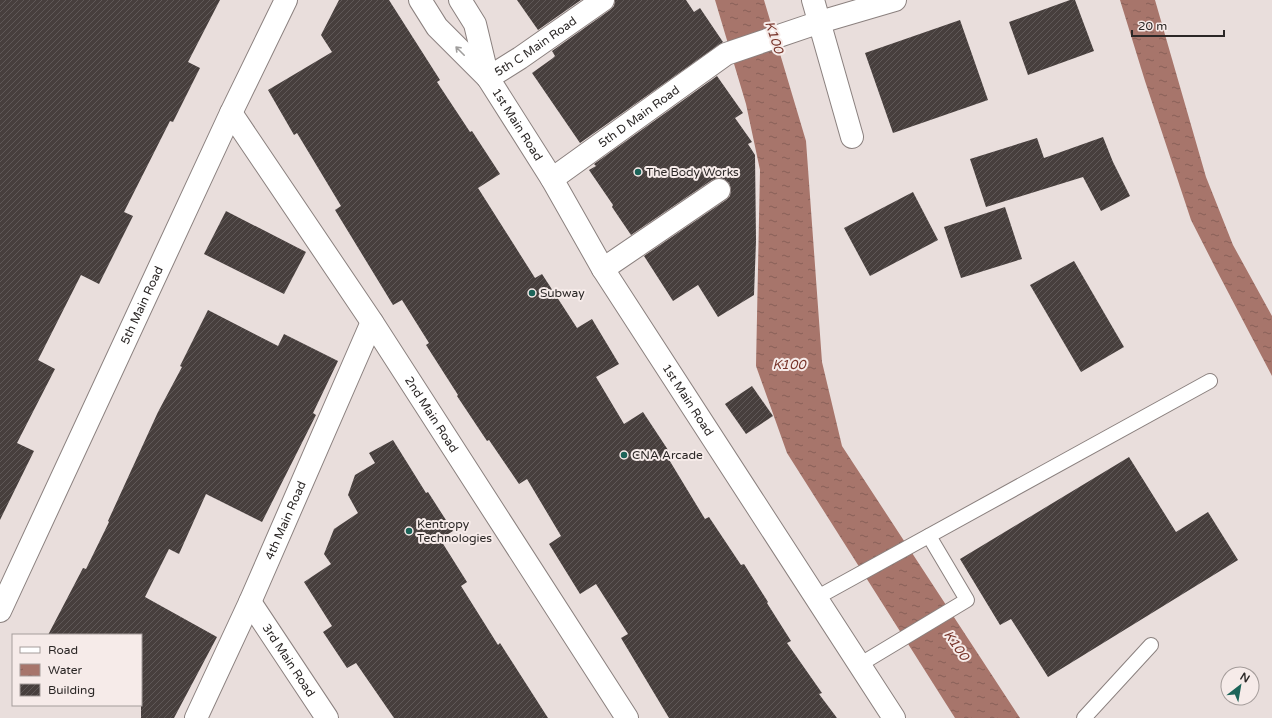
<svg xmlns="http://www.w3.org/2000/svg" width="1272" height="718" font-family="'Varela Round',sans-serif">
  <defs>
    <pattern id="water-ripples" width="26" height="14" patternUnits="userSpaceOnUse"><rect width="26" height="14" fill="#a7756b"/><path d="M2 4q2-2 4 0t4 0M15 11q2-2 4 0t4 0" fill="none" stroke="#886058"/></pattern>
    <pattern id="building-hatch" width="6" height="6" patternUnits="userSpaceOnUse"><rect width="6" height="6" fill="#473f3d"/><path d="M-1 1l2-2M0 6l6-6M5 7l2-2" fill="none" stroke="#5f5857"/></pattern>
  </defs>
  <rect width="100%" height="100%" fill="#e9dedc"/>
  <!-- water -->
  <g fill="url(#water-ripples)">
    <polygon points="715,0 764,0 806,141 822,362 842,446 1020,718 955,718 787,453 756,366 760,170 746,104"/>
    <polygon points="1120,0 1155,0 1206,177 1233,245 1272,316 1272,376 1217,271 1191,220 1145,81"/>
  </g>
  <!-- building -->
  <g fill="url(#building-hatch)">
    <polygon points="0,0 220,0 188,62 200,68 173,122 170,121 124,212 133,216 99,284 81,275 38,360 55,369 17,443 34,451 0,520"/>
    <polygon points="339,0 389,0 440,80 437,82 470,132 472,131 500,174 478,188 535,278 542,274 577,328 592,319 619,364 596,377 624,424 643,412 672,456 668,458 705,519 709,517 741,565 744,564 768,602 767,603 791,641 787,643 822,693 819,694 837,718 669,718 621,638 628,634 596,584 580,594 549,544 561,536 527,479 519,484 489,440 487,441 457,396 458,395 426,345 429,343 402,300 393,305 335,210 341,206 297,133 294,135 268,90 332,52 321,35"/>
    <polygon points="517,0 581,0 538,30"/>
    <polygon points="615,0 686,0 694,12 700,8 723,42 580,143 532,73 553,58 555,56 552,51 610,10 614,6"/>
    <polygon points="1070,0 1075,0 1094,51 1028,75 1009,22"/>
    <polygon points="960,20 988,100 893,133 865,53"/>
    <polygon points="717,76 743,113 735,118 752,142 748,144 755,155 756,241 754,295 718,317 698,285 673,301 644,256 726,200 730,196 731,189 729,183 724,179 718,178 712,180 631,235 612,207 613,205 589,170 596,166 594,164"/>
    <polygon points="1103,137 1113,162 1130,196 1101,211 1083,177 986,207 970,159 1037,138 1044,158"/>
    <polygon points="913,192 938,240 870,276 844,228"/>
    <polygon points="1005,207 1022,259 961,278 944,227"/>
    <polygon points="226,211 306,252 284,294 204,254"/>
    <polygon points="1074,261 1124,347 1081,372 1030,285"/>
    <polygon points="208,310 278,346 284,334 338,361 313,413 316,415 262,522 206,494 179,554 169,549 145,597 217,637 174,718 141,718 141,635 48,635 83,568 86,569 109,522 108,521 158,412 182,367 180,366"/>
    <polygon points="752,386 773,416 746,434 725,404"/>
    <polygon points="393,440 426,493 428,492 453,531 440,539 467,582 461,586 498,645 500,643 548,718 394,718 356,663 347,668 323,632 332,626 304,582 331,564 324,554 334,529 358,513 348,495 355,475 375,463 369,453"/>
    <polygon points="1129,457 1176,532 1208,512 1238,560 1048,677 1011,619 1000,625 960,559"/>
  </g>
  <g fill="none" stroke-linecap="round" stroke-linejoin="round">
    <defs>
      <g id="service">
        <polyline points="816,598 1210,381"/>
        <polyline points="859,665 967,600 929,536"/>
        <polyline points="1084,718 1151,645"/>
      </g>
      <g id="minor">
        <polyline points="813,0 852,137"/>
        <path id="s1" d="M 488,78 L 520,58 L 603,0"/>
        <path id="s2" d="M 231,113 L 372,322 L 627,718"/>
        <path id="s3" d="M 552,179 L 726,54 L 820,22 L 895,0"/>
        <polyline points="603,269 719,190"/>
        <path id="s4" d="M 250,602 L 327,718"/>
        <path id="s5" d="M 0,611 L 231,113 L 286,0"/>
        <path id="s6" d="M 196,718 L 250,602 L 372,322"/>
      </g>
      <g id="tertiary">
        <path id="s7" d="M 420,0 L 437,27 L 488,78 L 552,179 L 603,269 L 894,718"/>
        <polyline points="460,0 475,24 488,78"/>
      </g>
    </defs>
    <!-- service casing -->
    <use href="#service" stroke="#8b817f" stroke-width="16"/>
    <!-- minor casing -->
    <use href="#minor" stroke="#8b817f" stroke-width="24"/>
    <!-- tertiary casing -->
    <use href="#tertiary" stroke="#8b817f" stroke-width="24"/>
    <!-- service -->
    <use href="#service" stroke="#fff" stroke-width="14"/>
    <!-- minor -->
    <use href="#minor" stroke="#fff" stroke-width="22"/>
    <!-- tertiary -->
    <use href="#tertiary" stroke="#fff" stroke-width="22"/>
  </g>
  <!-- one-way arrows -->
  <defs><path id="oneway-shaft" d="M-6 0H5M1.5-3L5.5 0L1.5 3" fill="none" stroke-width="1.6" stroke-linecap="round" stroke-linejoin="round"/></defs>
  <use stroke="#a09e9d" href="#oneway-shaft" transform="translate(460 51) rotate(-135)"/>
  <!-- markers -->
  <g fill="#1c6459" stroke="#f6ebe9" stroke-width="1.5">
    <circle cx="638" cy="172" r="4"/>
    <circle cx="532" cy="293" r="4"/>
    <circle cx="624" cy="455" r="4"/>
    <circle cx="409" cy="531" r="4"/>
  </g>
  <g text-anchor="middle" stroke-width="4" stroke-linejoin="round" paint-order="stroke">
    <!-- street labels -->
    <g font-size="12" fill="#2b2726" stroke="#f6ebe9">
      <text dy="4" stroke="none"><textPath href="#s1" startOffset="57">5th C Main Road</textPath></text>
      <text dy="4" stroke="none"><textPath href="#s3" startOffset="107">5th D Main Road</textPath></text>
      <text dy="4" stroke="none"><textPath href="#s7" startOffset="159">1st Main Road</textPath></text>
      <text dy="4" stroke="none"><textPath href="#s5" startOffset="337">5th Main Road</textPath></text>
      <text dy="4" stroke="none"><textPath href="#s7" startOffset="483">1st Main Road</textPath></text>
      <text dy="4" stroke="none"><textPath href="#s2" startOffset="362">2nd Main Road</textPath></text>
      <text dy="4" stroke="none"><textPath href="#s6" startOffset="217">4th Main Road</textPath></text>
      <text dy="4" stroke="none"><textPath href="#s4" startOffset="70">3rd Main Road</textPath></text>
    </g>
    <!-- poi labels -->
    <g font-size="12" fill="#2b2726" stroke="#f6ebe9" text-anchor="start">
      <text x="646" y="176">The Body Works</text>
      <text x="540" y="297">Subway</text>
      <text x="632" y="459">CNA Arcade</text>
      <text x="417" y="528">Kentropy<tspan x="417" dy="14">Technologies</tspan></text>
    </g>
    <!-- water labels -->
    <g font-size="13" font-style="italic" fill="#79362c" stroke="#f6ebe9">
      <text transform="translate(775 37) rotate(72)" y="5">K100</text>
      <text x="789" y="369">K100</text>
      <text transform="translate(957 645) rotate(55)" y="5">K100</text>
    </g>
  </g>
  <!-- legend -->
  <rect x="12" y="634" width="130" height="72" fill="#f6ebe9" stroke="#a59d9b"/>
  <rect x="20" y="647" width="20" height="6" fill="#ffffff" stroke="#a59d9b"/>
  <text x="48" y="654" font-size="12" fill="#2b2726">Road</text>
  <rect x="20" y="664" width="20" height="12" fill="url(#water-ripples)" stroke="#a59d9b"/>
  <text x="48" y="674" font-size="12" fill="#2b2726">Water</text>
  <rect x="20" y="684" width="20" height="12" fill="url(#building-hatch)" stroke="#a59d9b"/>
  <text x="48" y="694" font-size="12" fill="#2b2726">Building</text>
  <!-- north arrow -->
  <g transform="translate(1240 686) rotate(31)"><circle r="19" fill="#f6ebe9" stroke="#a59d9b"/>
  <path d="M0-3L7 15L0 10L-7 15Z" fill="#1c6459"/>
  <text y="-6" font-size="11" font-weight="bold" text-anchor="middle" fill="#2b2726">N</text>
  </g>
  <!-- scale -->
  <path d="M1132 30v6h92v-6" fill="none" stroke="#2b2726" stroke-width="2"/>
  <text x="1138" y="30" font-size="12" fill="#2b2726" stroke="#f6ebe9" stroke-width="3" paint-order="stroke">20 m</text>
</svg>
